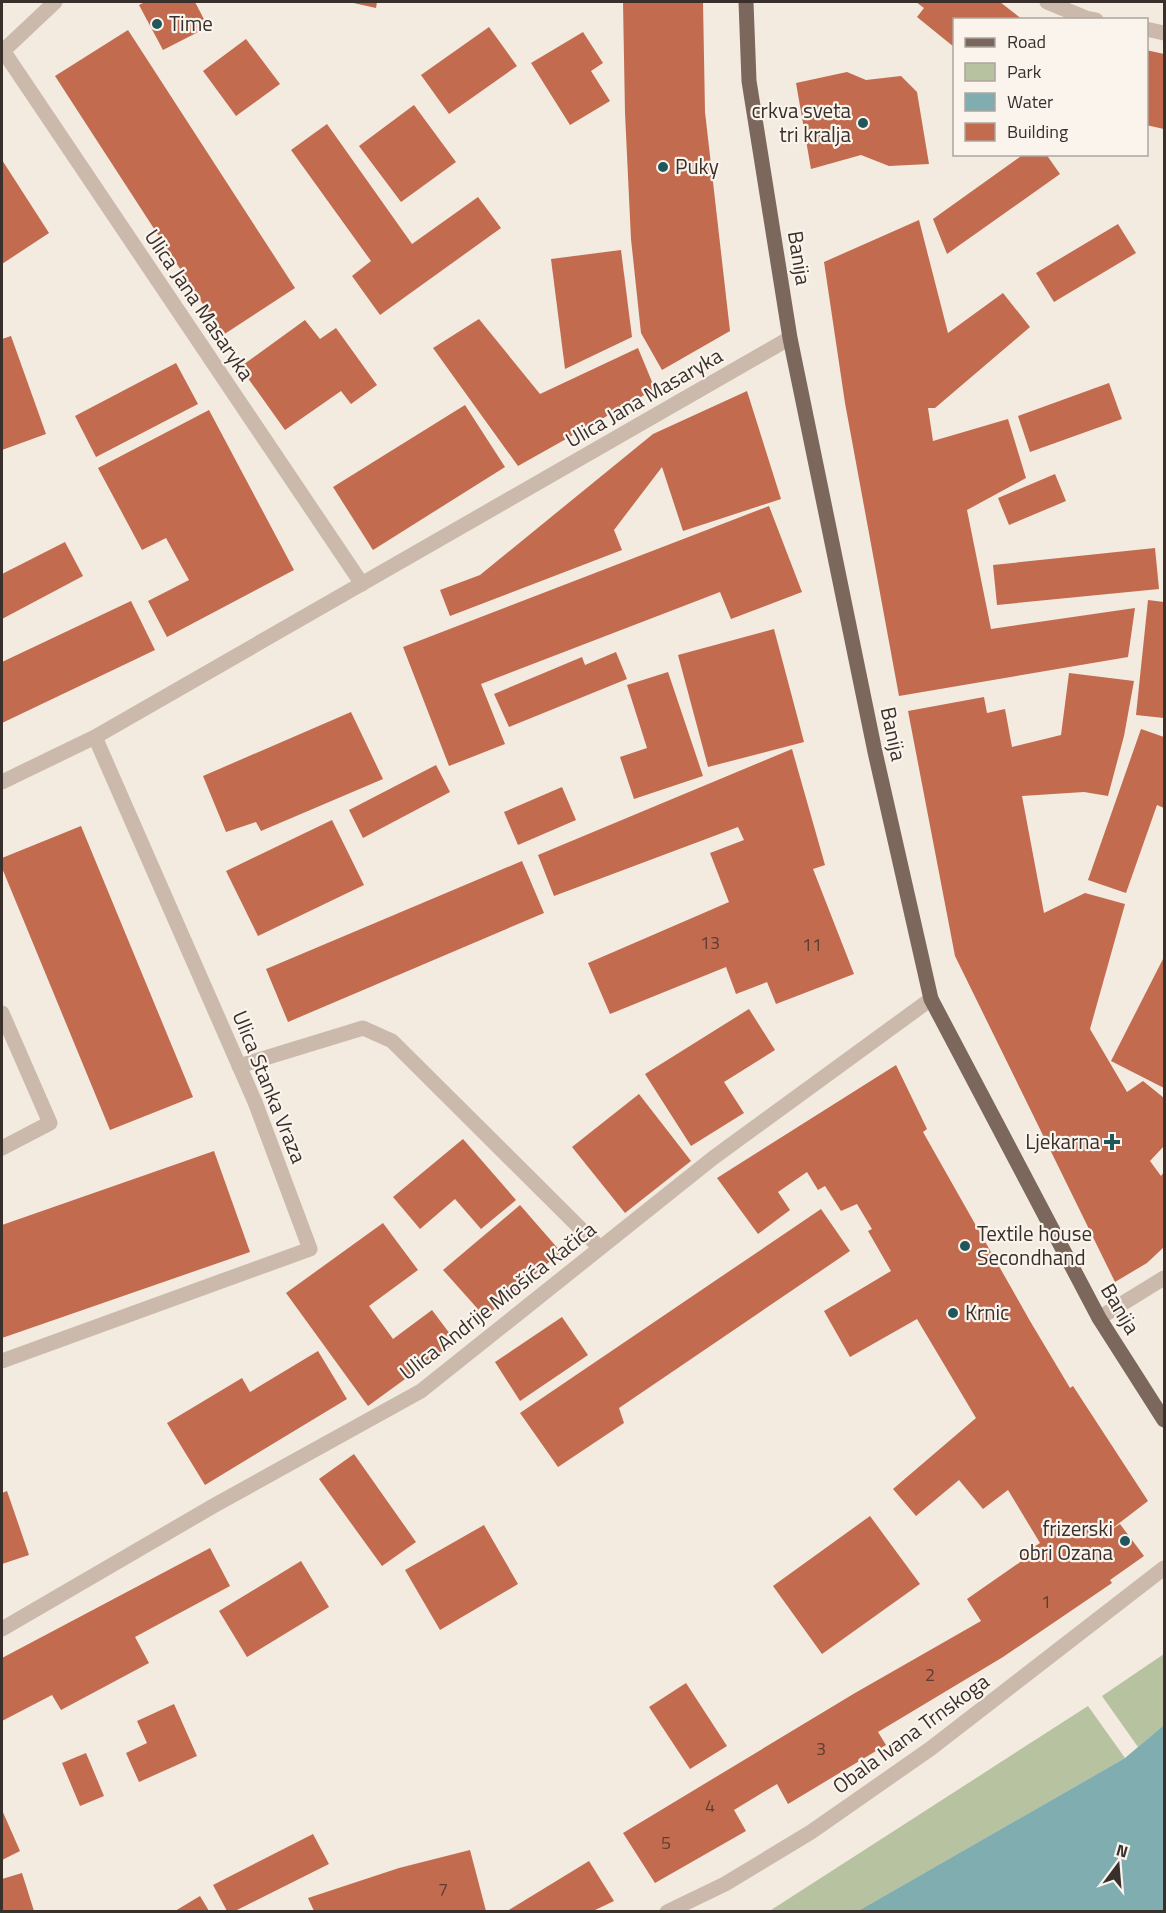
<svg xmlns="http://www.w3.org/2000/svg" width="1166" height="1913" font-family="'Titillium Web',sans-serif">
  <rect width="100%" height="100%" fill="#f3eae0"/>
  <!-- green -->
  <g fill="#b6c2a0">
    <polygon points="1164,1654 1164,1725 1138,1747 1102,1696"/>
    <polygon points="1088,1706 1125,1758 858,1911 768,1912"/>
  </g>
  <!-- water -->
  <polygon fill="#80adaf" points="1164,1725 1164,1911 858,1911 1125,1758"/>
  <!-- building -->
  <g fill="#c36b4e">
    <polygon points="145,2 195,2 208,27 163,50 139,5"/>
    <polygon points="349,2 377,2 376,8"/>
    <polygon points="623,2 703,2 705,112 730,331 662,370 641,333 631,239 625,113"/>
    <polygon points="916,2 1000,2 1023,20 954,20 954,47 917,17 924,8"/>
    <polygon points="489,27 517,66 449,114 421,75"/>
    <polygon points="128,30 295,288 223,335 55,76"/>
    <polygon points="583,32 603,63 591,71 610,101 570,125 531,63"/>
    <polygon points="246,39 280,84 236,116 203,71"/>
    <polygon points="1146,50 1164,54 1164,129 1146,125"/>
    <polygon points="847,72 866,80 901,76 917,92 929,164 889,166 861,155 811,169 796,83"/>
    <polygon points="414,105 456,162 401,202 359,146"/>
    <polygon points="327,124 412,244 478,197 501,228 380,315 352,276 371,261 291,150"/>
    <polygon points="1024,154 1046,154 1060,174 947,254 933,219"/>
    <polygon points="2,160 49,233 2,264"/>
    <polygon points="919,220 948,333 1003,293 1030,327 935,408 928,408 933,441 1008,419 1026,478 967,510 991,629 1135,608 1128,657 899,696 845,403 824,262"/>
    <polygon points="1118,224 1136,253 1054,302 1036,273"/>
    <polygon points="621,250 632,337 565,369 551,259"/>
    <polygon points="479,319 540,394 638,348 655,389 518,466 433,348"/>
    <polygon points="305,320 320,339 336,328 377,385 351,404 341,391 285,430 240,367"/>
    <polygon points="11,336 46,434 2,450 2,339"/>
    <polygon points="176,363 198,404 96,457 75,416"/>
    <polygon points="1109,383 1122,419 1030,452 1018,416"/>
    <polygon points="747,391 781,499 683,531 662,467 614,530 622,550 450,616 440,590 480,575 653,434"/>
    <polygon points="465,405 505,467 373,550 333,487"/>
    <polygon points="209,410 294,570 167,637 148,601 189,580 166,538 142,550 98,468"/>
    <polygon points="1055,474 1066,501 1009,525 998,498"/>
    <polygon points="769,506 802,592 731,619 720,592 481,684 505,744 449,766 403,647"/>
    <polygon points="65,542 83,576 2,619 2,574"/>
    <polygon points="1155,548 1159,589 997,605 993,565"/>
    <polygon points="1148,600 1164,602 1164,718 1136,715"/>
    <polygon points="131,601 155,650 2,723 2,662"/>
    <polygon points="774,629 804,742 708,767 678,655"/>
    <polygon points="616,652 627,679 509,727 494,694 582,657 585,665"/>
    <polygon points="668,672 703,776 634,799 620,757 647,748 627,685"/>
    <polygon points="1069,673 1134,681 1124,736 1108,796 1084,792 1022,796 1044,913 1085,893 1125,904 1090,1029 1127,1092 1143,1081 1164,1098 1164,1146 1150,1161 1161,1176 1164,1172 1164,1247 1147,1263 1115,1282 955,956 908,711 984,697 987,713 1005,709 1012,747 1061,735"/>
    <polygon points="351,712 383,779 261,831 256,822 226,832 203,776"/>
    <polygon points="1141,729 1164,737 1164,808 1157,805 1126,893 1088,880"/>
    <polygon points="792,749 825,865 813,869 854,974 776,1004 767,982 736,994 726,967 610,1014 588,963 729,902 710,853 744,840 738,827 554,896 538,855"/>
    <polygon points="436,765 450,792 363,838 349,810"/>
    <polygon points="562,787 576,820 518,845 504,812"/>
    <polygon points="332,820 364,885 258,936 226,871"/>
    <polygon points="81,826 193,1097 110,1130 2,868 2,858"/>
    <polygon points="522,861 544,913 288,1022 266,969"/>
    <polygon points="1164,957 1164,1088 1111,1061"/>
    <polygon points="749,1009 775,1050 724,1082 744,1113 691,1146 645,1074"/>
    <polygon points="896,1065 927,1129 923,1132 1030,1321 1070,1388 1073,1386 1148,1501 1105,1534 1120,1524 1144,1556 1110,1580 1112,1583 1003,1657 878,1732 886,1745 788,1804 777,1784 734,1810 746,1831 655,1883 623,1833 855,1693 981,1621 967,1599 1026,1558 1023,1554 1040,1543 1008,1490 983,1509 959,1480 916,1516 893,1489 976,1418 917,1319 850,1357 824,1311 891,1271 868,1231 872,1229 857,1204 841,1211 825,1186 818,1190 807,1172 778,1192 790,1210 758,1234 717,1178"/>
    <polygon points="639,1094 691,1161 625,1213 572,1147"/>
    <polygon points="463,1139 516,1200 481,1229 455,1199 420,1229 393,1197"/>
    <polygon points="214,1151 250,1252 2,1338 2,1225"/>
    <polygon points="520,1205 561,1252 485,1317 443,1270"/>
    <polygon points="821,1209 850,1251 619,1408 624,1423 558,1467 520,1413"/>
    <polygon points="383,1223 418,1270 369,1306 393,1339 432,1310 456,1342 368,1406 286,1293"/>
    <polygon points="562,1317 588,1355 520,1401 495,1362"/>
    <polygon points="318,1351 347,1399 205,1485 167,1423 242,1378 250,1392"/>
    <polygon points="354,1454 416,1542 382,1566 319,1479"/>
    <polygon points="7,1491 29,1555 2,1564 2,1493"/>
    <polygon points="870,1516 920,1584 822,1654 773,1586"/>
    <polygon points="484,1525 518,1584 440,1630 405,1570"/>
    <polygon points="210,1548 230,1586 135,1637 149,1663 61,1710 52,1695 2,1721 2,1658"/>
    <polygon points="301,1561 329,1607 247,1657 219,1611"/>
    <polygon points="686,1683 727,1746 690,1769 649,1707"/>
    <polygon points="174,1704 197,1756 139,1782 126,1753 147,1743 137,1721"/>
    <polygon points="86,1753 104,1796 80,1806 62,1763"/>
    <polygon points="2,1810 20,1851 2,1860"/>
    <polygon points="313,1834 329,1864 235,1911 227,1911 213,1885"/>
    <polygon points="470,1850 486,1911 314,1911 308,1898 399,1868"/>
    <polygon points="589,1861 614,1901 593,1911 507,1911"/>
    <polygon points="22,1873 34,1911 2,1911 2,1879"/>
    <polygon points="200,1896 209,1911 175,1911"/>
  </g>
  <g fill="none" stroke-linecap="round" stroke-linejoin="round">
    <!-- minor -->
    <g stroke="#cbbaac" stroke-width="15">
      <polyline points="1047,2 1086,18 1096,20"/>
      <polyline points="1146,29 1164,33"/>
      <polyline points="2,49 362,584"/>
      <polyline points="2,52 55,2"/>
      <polyline points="2,782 95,737 790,338"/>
      <polyline points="2,1013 50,1123 2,1148"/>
      <polyline points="239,1066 363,1028 392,1041 600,1248"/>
      <polyline points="1099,1318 1164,1278"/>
      <polyline points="2,1361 310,1249 255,1102 95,737"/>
      <polyline points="2,1629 215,1505 421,1391 713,1158 931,999"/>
      <polyline points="667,1912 725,1884 811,1832 930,1749 1164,1568"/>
    </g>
    <!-- major -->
    <polyline stroke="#7b675c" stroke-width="15" points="746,2 749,81 790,338 875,752 931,999 1099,1318 1164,1420"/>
  </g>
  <!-- markers -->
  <g fill="#21565a" stroke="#faf4ed" stroke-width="2">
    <circle cx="157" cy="24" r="6"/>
    <circle cx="863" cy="123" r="6"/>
    <circle cx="663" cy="167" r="6"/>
    <path d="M1109 1133h6v6h6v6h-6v6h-6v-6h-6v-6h6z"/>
    <circle cx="965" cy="1246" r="6"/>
    <circle cx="953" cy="1313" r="6"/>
    <circle cx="1125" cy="1541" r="6"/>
  </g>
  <g text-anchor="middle" stroke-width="4.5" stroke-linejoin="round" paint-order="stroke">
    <!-- number labels -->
    <g font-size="18" fill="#5c3e34">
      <text x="710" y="949">13</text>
      <text x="812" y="951">11</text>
      <text x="1046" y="1608">1</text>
      <text x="930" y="1681">2</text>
      <text x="821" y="1755">3</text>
      <text x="710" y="1812">4</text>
      <text x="666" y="1849">5</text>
      <text x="443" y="1896">7</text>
    </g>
    <!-- poi labels -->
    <g font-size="21" fill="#392f2b" stroke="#faf4ed" text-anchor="start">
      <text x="169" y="31">Time</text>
      <text x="851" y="118" text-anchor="end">crkva sveta<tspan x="851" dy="24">tri kralja</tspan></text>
      <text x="675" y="174">Puky</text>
      <text x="1100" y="1149" text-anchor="end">Ljekarna</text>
      <text x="977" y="1241">Textile house<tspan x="977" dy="24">Secondhand</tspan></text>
      <text x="965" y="1320">Krnic</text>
      <text x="1113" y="1536" text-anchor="end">frizerski<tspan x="1113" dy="24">obri Ozana</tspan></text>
    </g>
    <!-- street labels -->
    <g font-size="21" fill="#392f2b" stroke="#faf4ed">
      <text transform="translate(799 258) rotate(81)" y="7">Banija</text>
      <text transform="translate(199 305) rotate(56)" y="7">Ulica Jana Masaryka</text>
      <text transform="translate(644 398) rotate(-30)" y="7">Ulica Jana Masaryka</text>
      <text transform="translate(893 734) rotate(78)" y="7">Banija</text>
      <text transform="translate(269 1087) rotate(68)" y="7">Ulica Stanka Vraza</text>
      <text transform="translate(498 1301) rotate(-38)" y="7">Ulica Andrije Miošića Kačića</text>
      <text transform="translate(1120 1309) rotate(59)" y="7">Banija</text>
      <text transform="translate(911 1734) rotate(-36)" y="7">Obala Ivana Trnskoga</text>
    </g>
  </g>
  <!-- border -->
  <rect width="1166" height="1913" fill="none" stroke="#392f2b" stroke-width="6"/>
  <!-- legend -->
  <rect x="953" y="18" width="195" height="138" fill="#faf4ed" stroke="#ada59f" stroke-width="1.5"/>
  <rect x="965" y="38" width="30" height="9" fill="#7b675c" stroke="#ada59f" stroke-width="1.5"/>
  <text x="1007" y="48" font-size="18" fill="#392f2b">Road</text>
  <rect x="965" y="63" width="30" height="18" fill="#b6c2a0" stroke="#ada59f" stroke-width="1.5"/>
  <text x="1007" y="78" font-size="18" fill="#392f2b">Park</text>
  <rect x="965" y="93" width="30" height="18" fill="#80adaf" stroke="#ada59f" stroke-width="1.5"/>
  <text x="1007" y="108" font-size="18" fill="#392f2b">Water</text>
  <rect x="965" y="123" width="30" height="18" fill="#c36b4e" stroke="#ada59f" stroke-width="1.5"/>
  <text x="1007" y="138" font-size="18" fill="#392f2b">Building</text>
  <!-- north arrow -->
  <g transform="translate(1118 1865) rotate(16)" stroke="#faf4ed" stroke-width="4.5" paint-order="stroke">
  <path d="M0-4.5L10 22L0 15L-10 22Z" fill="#392f2b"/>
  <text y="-9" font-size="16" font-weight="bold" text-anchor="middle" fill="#392f2b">N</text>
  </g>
</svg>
